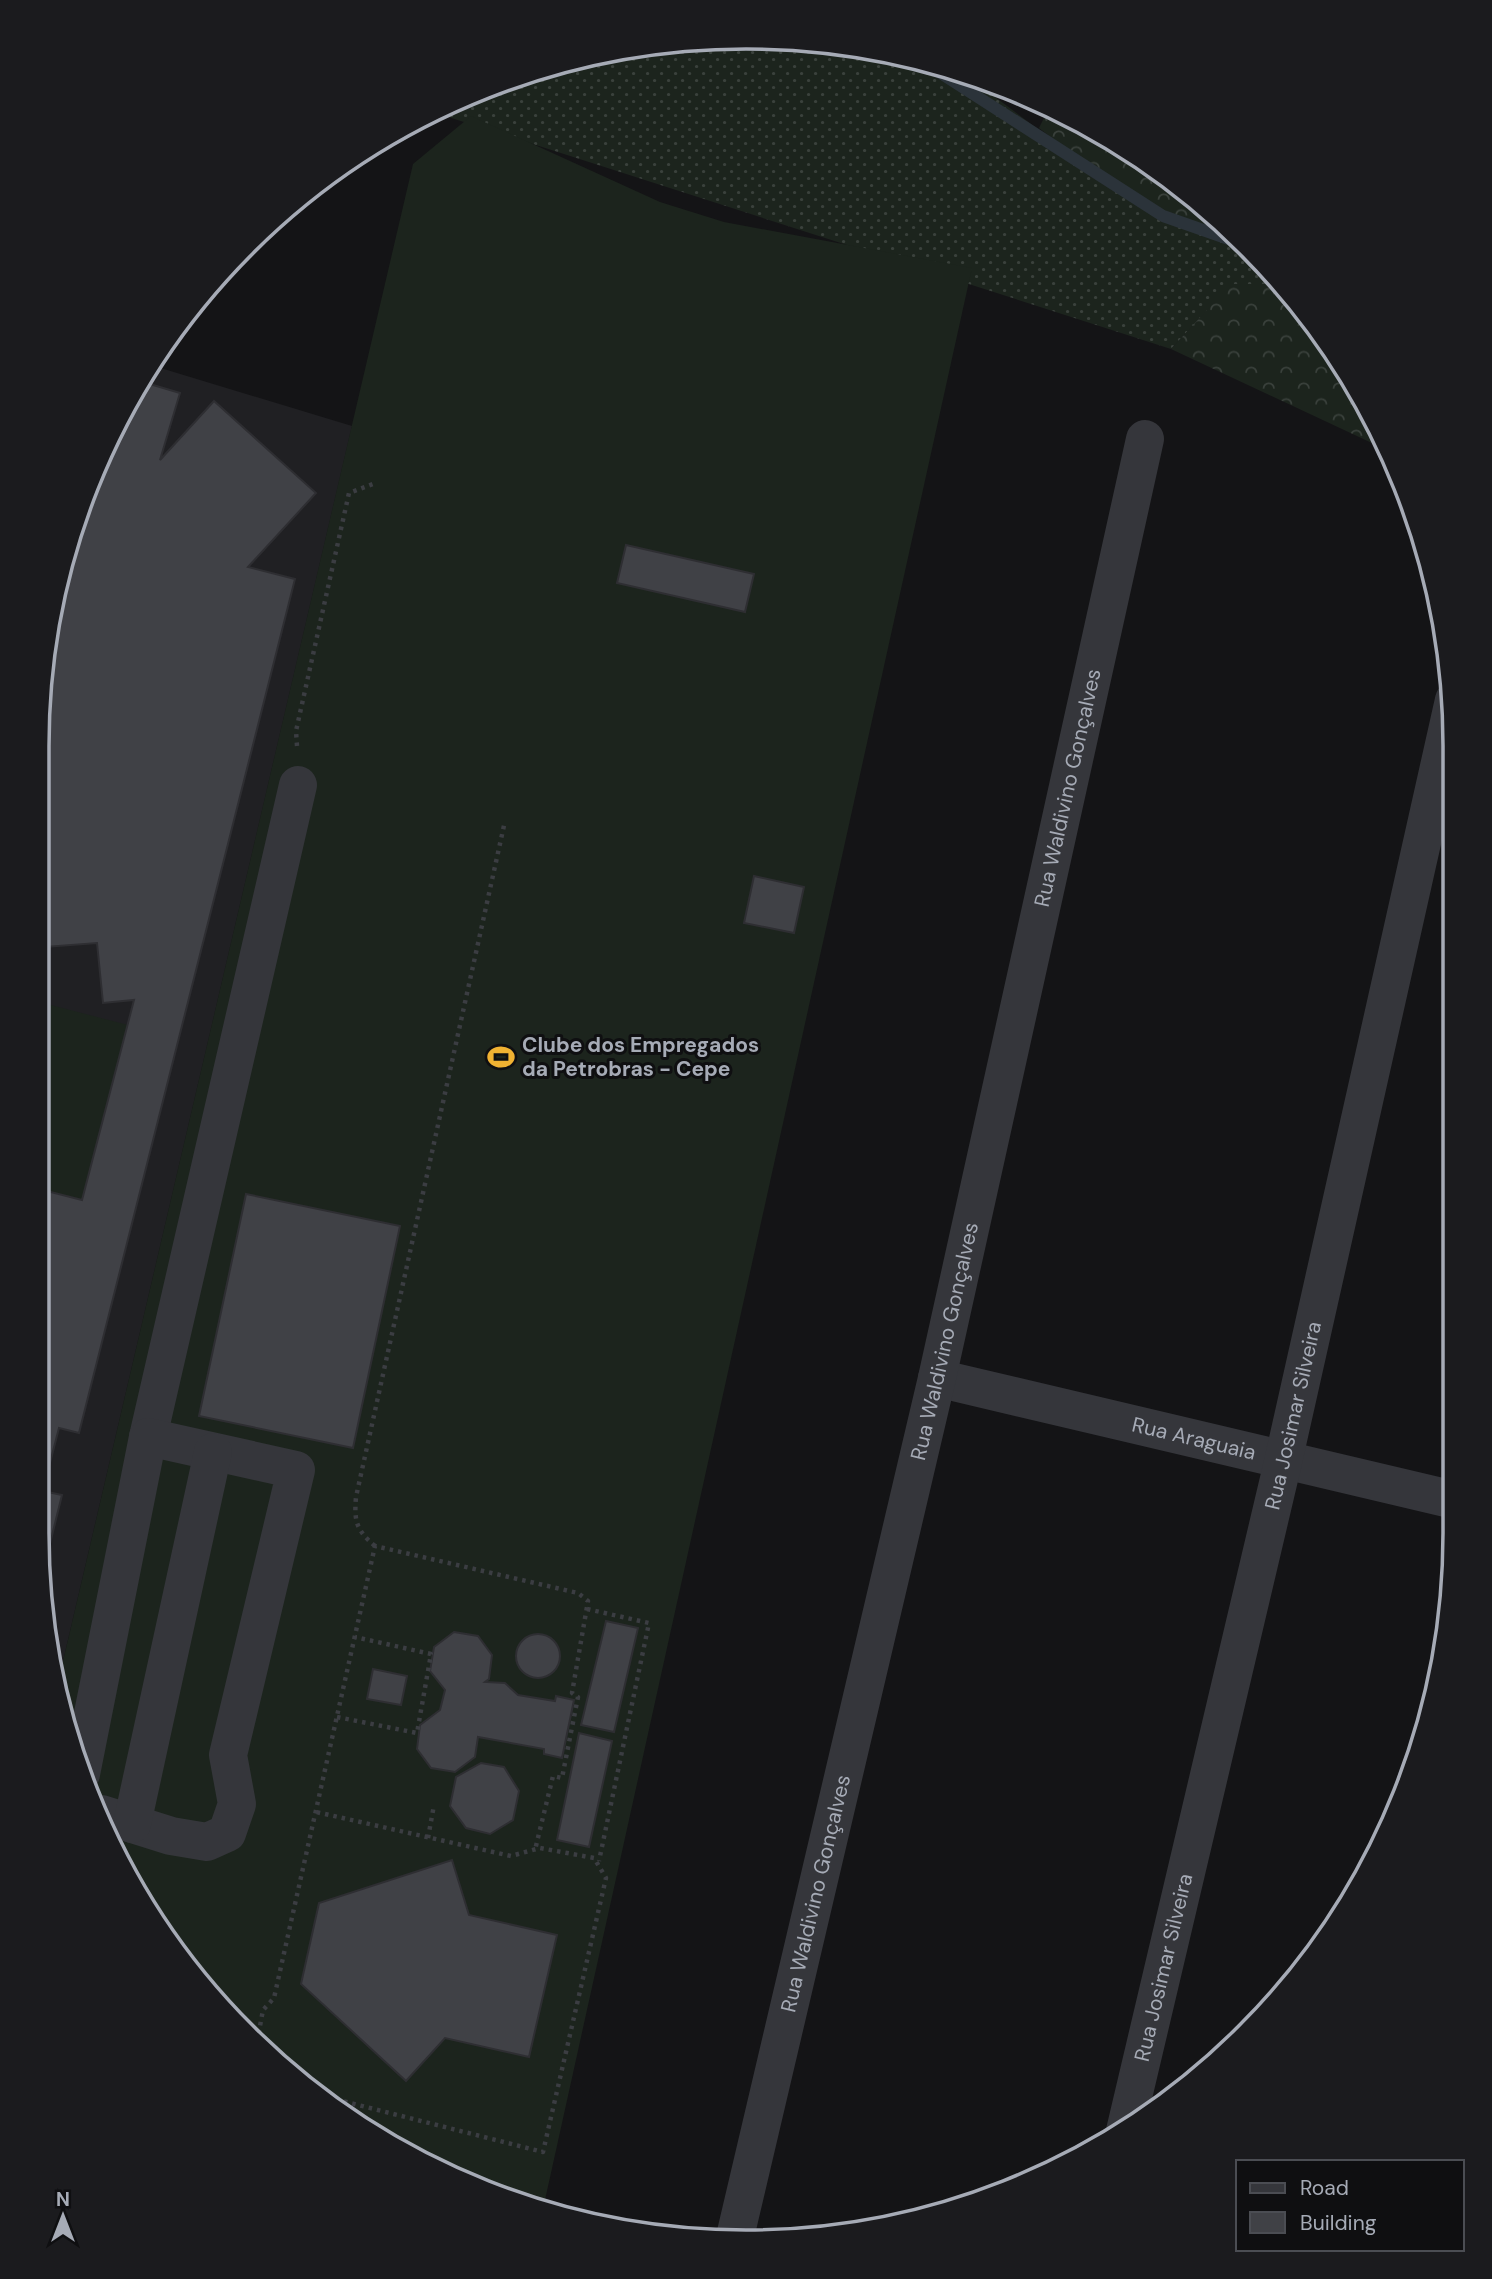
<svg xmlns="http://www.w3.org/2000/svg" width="1492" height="2279" font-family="'DM Sans',sans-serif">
  <defs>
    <pattern id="grass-dots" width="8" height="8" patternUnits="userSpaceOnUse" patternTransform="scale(1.75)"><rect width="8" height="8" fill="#1c241d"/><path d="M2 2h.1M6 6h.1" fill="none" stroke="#3a413c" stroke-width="1.8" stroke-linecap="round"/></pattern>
    <pattern id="forest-crowns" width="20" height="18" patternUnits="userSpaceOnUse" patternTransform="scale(1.75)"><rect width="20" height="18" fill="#1c241d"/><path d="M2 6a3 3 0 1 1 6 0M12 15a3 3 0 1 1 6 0" fill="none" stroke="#3a413c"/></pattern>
  </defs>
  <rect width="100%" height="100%" fill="#141416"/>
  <!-- built -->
  <polygon fill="#202023" points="154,366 352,426 57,1687 43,1626 43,653 61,562 110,433"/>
  <!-- grass -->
  <polygon fill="url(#grass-dots)" points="700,38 839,43 962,72 1140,206 1235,235 1281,284 1231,285 1171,349 436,113 434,109 563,61"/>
  <!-- forest -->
  <g fill="url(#forest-crowns)">
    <path d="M 1049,108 C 1114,138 1186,183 1235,235 L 1140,206 L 1039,128 Z"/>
    <polygon points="1231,284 1281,284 1309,315 1382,433 1389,451 1171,349"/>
  </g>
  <!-- pitch -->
  <g fill="#1c241d">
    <polygon points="471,116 660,202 724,222 972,268 543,2209 475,2188 314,2095 213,2001 157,1927 74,1761 57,1687 413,164"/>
    <polygon points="43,1003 128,1025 82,1200 43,1190"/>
  </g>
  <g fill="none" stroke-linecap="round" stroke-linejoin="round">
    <!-- stream -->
    <polyline stroke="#2b333a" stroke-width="12" points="925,63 1163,216 1243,244"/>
  </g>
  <!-- building -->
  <g fill="#404146" stroke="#2e2e32" stroke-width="2">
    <polygon points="143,382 180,393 160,460 214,401 316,493 248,567 295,579 79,1433 59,1428 43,1490 43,1190 82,1200 134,1000 103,1003 97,943 45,947 43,653 61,562 110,433"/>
    <polygon points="626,545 754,574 745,612 617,583"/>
    <polygon points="754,876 804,887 794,933 744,923"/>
    <polygon points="246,1194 400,1226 353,1448 199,1416"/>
    <polygon points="43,1491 62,1495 43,1572"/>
    <polygon points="606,1621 638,1628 614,1732 581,1725"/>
    <polygon points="454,1632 478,1636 492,1655 489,1679 485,1682 505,1683 518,1695 555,1701 556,1696 574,1700 562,1758 544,1754 544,1749 478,1737 475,1757 455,1772 431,1768 417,1749 420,1725 440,1710 445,1690 430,1671 434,1647"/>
    <circle cx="538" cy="1656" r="22"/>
    <polygon points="373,1669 407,1676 401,1705 367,1699"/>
    <polygon points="579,1733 612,1741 589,1847 557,1840"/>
    <polygon points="481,1763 504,1767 519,1791 513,1820 490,1834 466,1828 450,1806 456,1777"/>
    <polygon points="452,1860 469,1915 557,1935 529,2057 445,2038 406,2081 301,1984 319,1903"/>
  </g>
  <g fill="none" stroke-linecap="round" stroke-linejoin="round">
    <!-- path -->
    <g stroke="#3b3d42" stroke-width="4.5" stroke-dasharray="3.5 5" stroke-linecap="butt">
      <polyline points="297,746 296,731 349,493 373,484"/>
      <path d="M 375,1546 C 356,1530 354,1521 356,1497 L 505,821"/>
      <polyline points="587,1609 649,1623 599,1861"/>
      <polyline points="337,1717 417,1733 431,1654 355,1637"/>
      <polyline points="428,1838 434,1805"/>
      <polyline points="257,2042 263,2010 274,1998 375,1546 578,1593 588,1601 572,1693 578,1697 562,1778 553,1776 535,1850"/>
      <polyline points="311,2093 543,2152 606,1878 594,1858 540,1848 511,1856 316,1812"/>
    </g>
    <!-- minor -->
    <g stroke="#35363b" stroke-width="38">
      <path id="s1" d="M 937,1378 L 1450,1499"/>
      <polyline points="148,1437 298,785"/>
      <polyline points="81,1774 148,1437 296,1470 228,1755 237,1804 227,1833 207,1842 171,1836 101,1814"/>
      <polyline points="132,1824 213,1452"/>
      <path id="s2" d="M 1125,2131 L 1283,1462 L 1454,700"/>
      <path id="s3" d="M 734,2241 L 937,1378 L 1145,439"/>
    </g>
  </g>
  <!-- icons -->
  <defs>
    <symbol id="stadium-bare" viewBox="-9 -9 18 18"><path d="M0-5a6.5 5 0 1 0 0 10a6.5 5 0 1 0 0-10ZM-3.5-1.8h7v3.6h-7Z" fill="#f0b232" stroke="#0f0f11" stroke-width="2.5" paint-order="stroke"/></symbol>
  </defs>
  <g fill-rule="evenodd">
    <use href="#stadium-bare" x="482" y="1038" width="38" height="38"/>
  </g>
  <g text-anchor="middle" stroke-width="6" stroke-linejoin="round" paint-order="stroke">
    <!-- street labels -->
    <g font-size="21" fill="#a6abb6" stroke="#0f0f11">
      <text dy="7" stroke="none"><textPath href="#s3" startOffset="1491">Rua Waldivino Gonçalves</textPath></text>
      <text dy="7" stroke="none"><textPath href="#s3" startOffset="924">Rua Waldivino Gonçalves</textPath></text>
      <text dy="7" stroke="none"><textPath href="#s2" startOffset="735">Rua Josimar Silveira</textPath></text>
      <text dy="7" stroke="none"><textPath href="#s1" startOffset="264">Rua Araguaia</textPath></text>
      <text dy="7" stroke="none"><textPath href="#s3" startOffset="357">Rua Waldivino Gonçalves</textPath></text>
      <text dy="7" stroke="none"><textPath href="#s2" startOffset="168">Rua Josimar Silveira</textPath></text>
    </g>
    <!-- poi labels -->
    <g font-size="21" font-weight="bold" fill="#a6abb6" stroke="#0f0f11" text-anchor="start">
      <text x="522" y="1052">Clube dos Empregados<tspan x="522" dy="24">da Petrobras - Cepe</tspan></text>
    </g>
  </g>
  <!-- crop -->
  <path d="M0 0H1492V2279H0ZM746 49H746A697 697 0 0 1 1443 746V1533A697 697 0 0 1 746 2230H746A697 697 0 0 1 49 1533V746A697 697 0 0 1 746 49Z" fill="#1b1b1e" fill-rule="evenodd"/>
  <path fill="none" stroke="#a6abb6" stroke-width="3.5" d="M746 49H746A697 697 0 0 1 1443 746V1533A697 697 0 0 1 746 2230H746A697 697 0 0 1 49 1533V746A697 697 0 0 1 746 49Z"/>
  <!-- legend -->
  <rect x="1236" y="2160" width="228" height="91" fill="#0f0f11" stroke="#4b4d53" stroke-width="2"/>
  <rect x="1250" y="2183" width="35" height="10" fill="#35363b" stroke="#4b4d53" stroke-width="2"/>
  <text x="1300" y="2195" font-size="21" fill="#a6abb6">Road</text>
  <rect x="1250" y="2212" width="35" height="21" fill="#404146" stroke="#4b4d53" stroke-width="2"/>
  <text x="1300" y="2230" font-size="21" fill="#a6abb6">Building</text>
  <!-- north arrow -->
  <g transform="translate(63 2216)" stroke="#0f0f11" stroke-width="5" paint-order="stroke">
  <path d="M0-5L12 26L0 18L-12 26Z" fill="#a6abb6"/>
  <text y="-10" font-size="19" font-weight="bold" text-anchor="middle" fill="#a6abb6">N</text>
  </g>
</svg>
